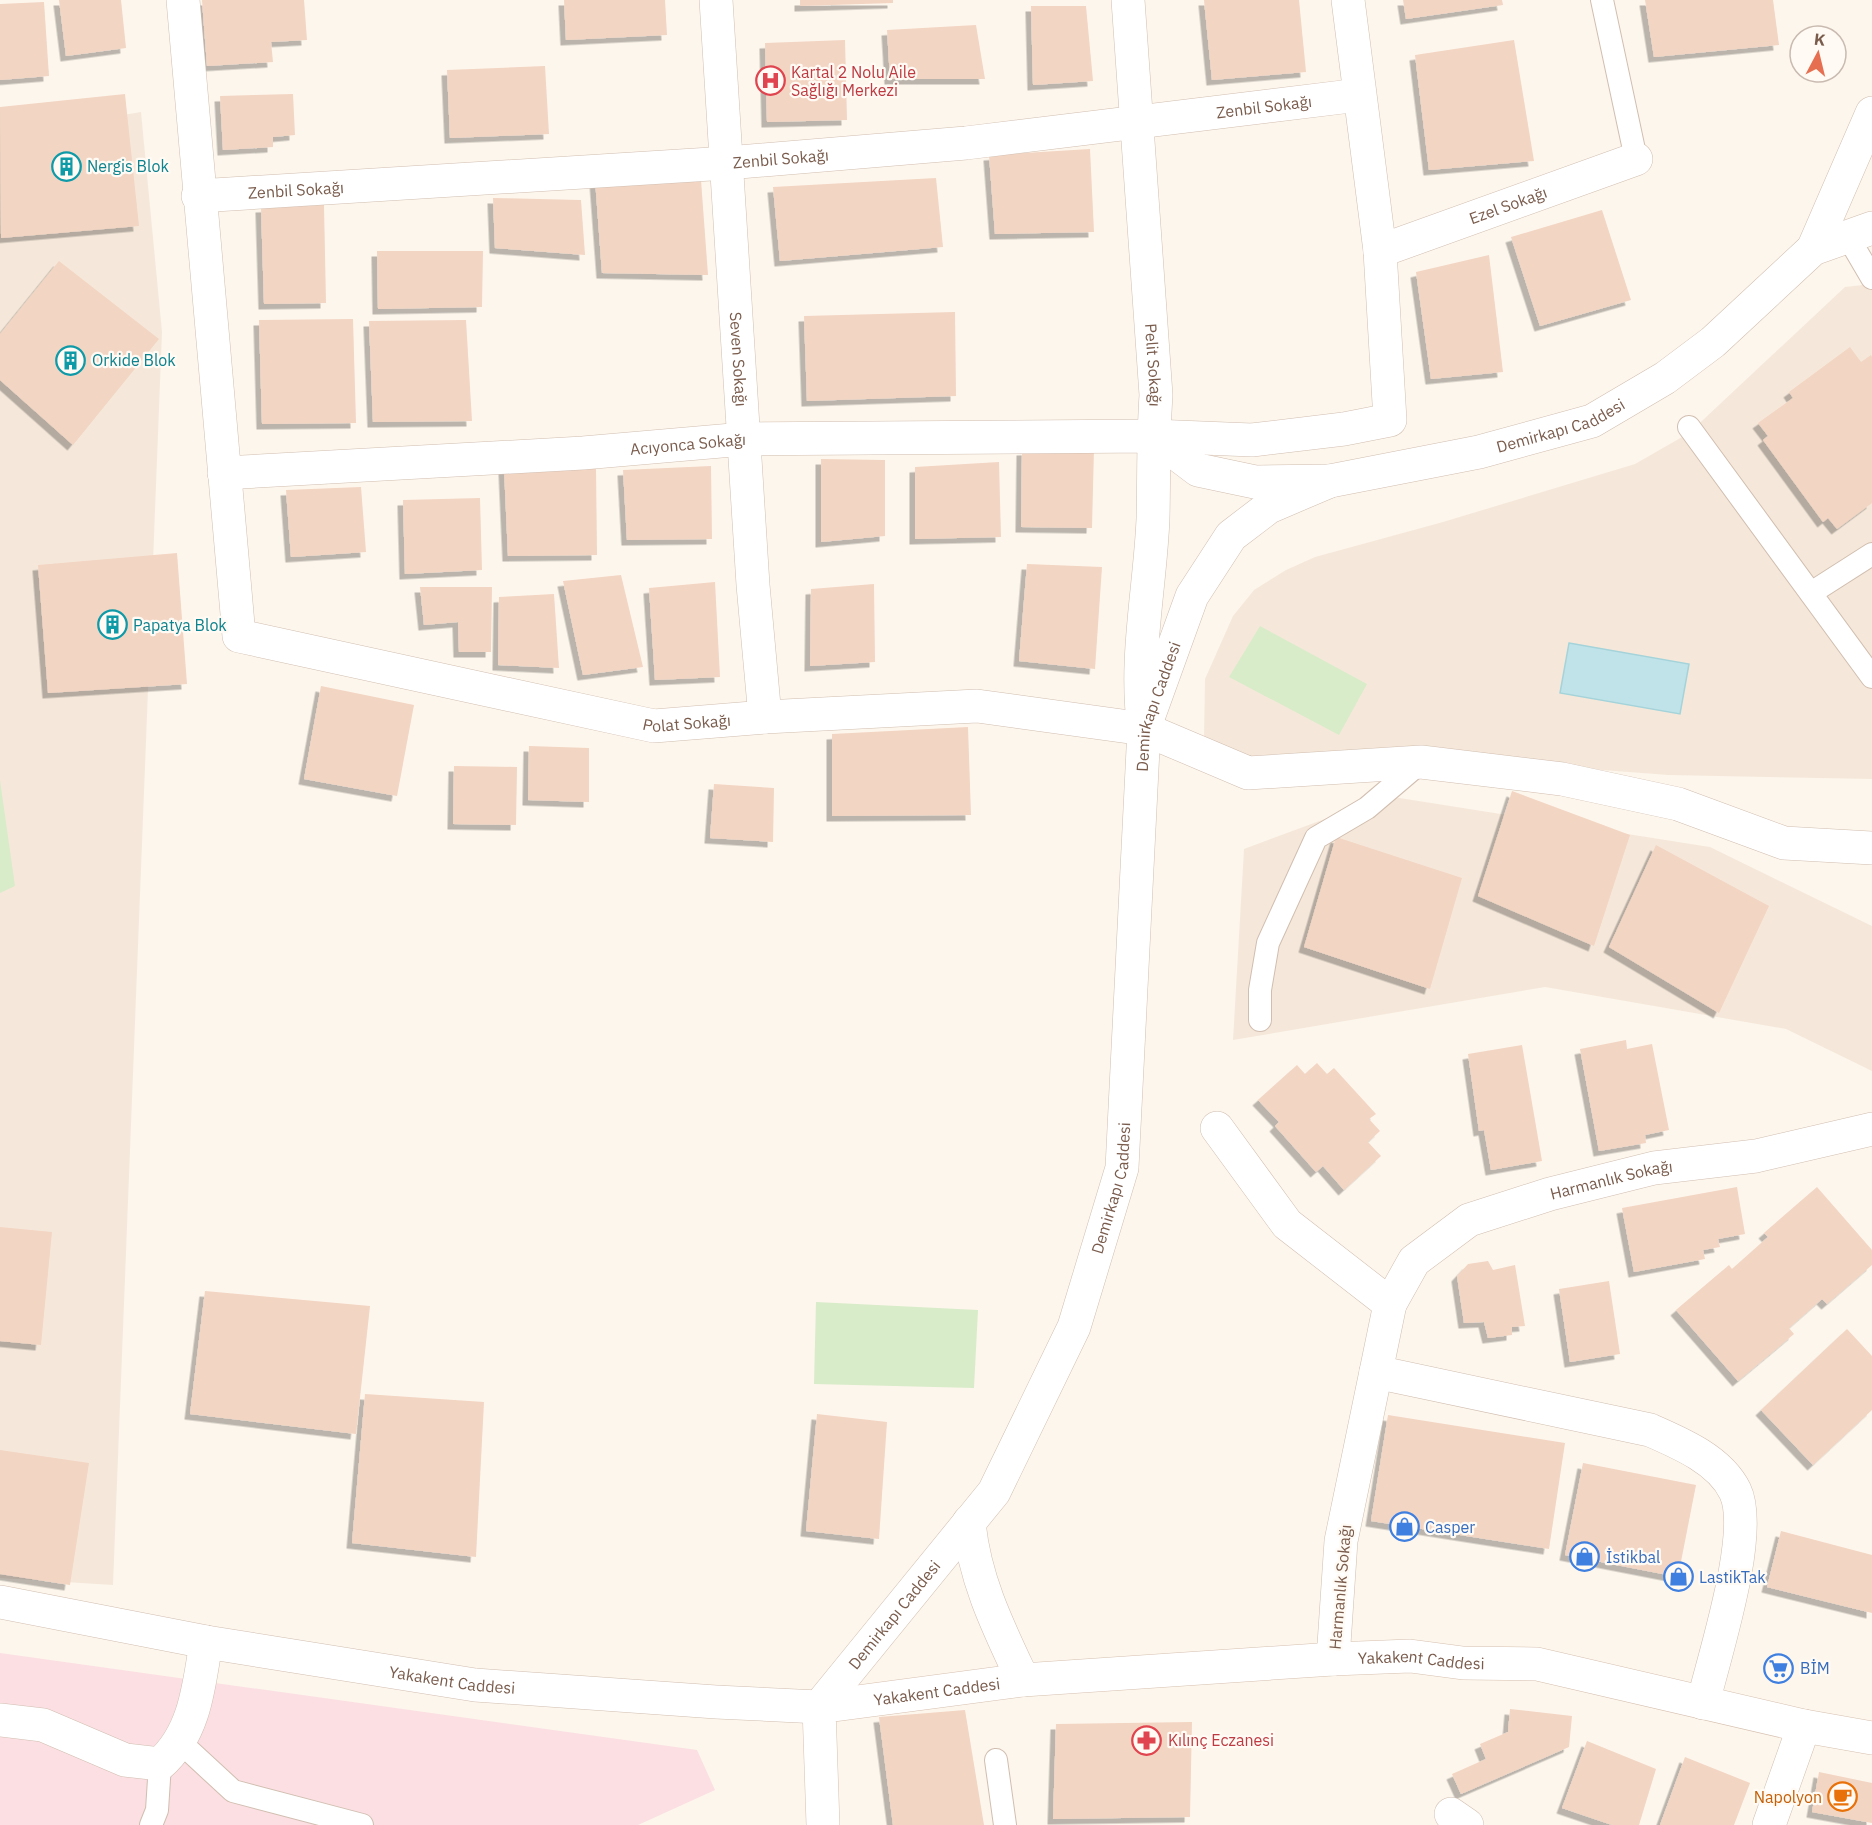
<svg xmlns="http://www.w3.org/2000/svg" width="1872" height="1825" font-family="'IBM Plex Sans',sans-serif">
  <defs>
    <filter id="shadow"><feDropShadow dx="-5.5" dy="5.5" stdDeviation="0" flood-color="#0004"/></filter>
  </defs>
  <rect width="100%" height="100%" fill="#fdf6ec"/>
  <!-- residential -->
  <g fill="#f5e8da">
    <polygon points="141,112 162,332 113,1585 0,1578 0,135"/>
    <polygon points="1872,284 1872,779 1668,775 1395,754 1267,777 1204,739 1205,679 1233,616 1254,590 1286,570 1315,557 1443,522 1635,464 1689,433 1845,287"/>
    <polygon points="1387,796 1710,847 1872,926 1872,1071 1786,1029 1545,987 1233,1040 1244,849"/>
  </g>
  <!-- medical -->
  <polygon fill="#fbdfe3" points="0,1653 697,1750 715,1790 638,1825 0,1825"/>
  <!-- green -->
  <g fill="#d8ecc9">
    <polygon points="1260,626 1367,684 1339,735 1229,677"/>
    <polygon points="0,780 15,886 0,893"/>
    <polygon points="816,1302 978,1310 974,1388 814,1384"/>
  </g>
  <!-- water -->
  <polygon fill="#bfe3e8" stroke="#a5d3da" stroke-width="1.5" points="1569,643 1689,664 1680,714 1560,693"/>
  <!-- building -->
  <g fill="#f3d5c3" filter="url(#shadow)">
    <polygon points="59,0 121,0 126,48 66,56"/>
    <polygon points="202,0 304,0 307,40 271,42 273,62 207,66"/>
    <polygon points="564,0 665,0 667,35 566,40"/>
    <polygon points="800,0 893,0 893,3 800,6"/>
    <polygon points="1204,0 1299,0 1306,72 1212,80"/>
    <polygon points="1403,0 1502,0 1503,5 1406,19"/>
    <polygon points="1645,0 1773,0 1779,45 1654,57"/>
    <polygon points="44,2 49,76 0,80 0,4"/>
    <polygon points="1031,6 1086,6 1093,81 1033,85"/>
    <polygon points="976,25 985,79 890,79 887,30"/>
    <polygon points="845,40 847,120 767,122 765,43"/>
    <polygon points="1514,40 1534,161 1429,170 1415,55"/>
    <polygon points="545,66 549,134 450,138 447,70"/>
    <polygon points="125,94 139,226 1,238 0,107"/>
    <polygon points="293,94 295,135 273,137 273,147 223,150 220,96"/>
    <polygon points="1090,149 1094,232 995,234 989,155"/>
    <polygon points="936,178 943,247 780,261 773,187"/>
    <polygon points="595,179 701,180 708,275 602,273"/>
    <polygon points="493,198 581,200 585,255 495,248"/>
    <polygon points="324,205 326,303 264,304 261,207"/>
    <polygon points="1602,210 1631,300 1540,326 1511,237"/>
    <polygon points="377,251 483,251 482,307 378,309"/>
    <polygon points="1489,255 1503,372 1431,379 1416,272"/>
    <polygon points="59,261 159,339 73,445 0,380 0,334"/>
    <polygon points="955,312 956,396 807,401 804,316"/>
    <polygon points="353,319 356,423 262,424 259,320"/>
    <polygon points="466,320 472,421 373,422 369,321"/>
    <polygon points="1850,347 1861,362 1871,355 1872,357 1872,503 1837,529 1828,518 1823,522 1763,440 1768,436 1758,423 1793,398 1789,392"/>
    <polygon points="1094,448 1092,528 1021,527 1022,450"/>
    <polygon points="821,459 885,460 885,536 821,542"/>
    <polygon points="999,462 1001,537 915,539 915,467"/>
    <polygon points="596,466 597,555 508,556 504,468"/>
    <polygon points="711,466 712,539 627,540 623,470"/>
    <polygon points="361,487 366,552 291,557 286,490"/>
    <polygon points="480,498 482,570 405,574 403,500"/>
    <polygon points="177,553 187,684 48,693 38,565"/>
    <polygon points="1027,564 1102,567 1095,669 1019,661"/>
    <polygon points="621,575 643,667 583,675 563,581"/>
    <polygon points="715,582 720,677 655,680 649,588"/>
    <polygon points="874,584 875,662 810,666 811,589"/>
    <polygon points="420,587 492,587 491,652 459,652 458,622 424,625"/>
    <polygon points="554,594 559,668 498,665 499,597"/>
    <polygon points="321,686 414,705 397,796 304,779"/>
    <polygon points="968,727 971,815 832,816 832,734"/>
    <polygon points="529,746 589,748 589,802 528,800"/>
    <polygon points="454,766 517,767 516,825 453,824"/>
    <polygon points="714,784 774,788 773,842 710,838"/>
    <polygon points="1512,791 1630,835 1594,946 1478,896"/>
    <polygon points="1336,837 1462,878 1430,989 1304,947"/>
    <polygon points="1656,845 1769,906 1719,1013 1609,947"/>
    <polygon points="1626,1040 1627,1049 1652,1044 1669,1130 1645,1135 1646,1143 1599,1151 1580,1049"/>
    <polygon points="1522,1045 1542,1161 1491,1170 1484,1130 1479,1131 1468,1054"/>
    <polygon points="1317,1063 1327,1074 1334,1068 1376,1114 1369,1119 1380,1131 1368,1142 1381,1156 1344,1190 1323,1166 1316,1172 1275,1126 1279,1122 1258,1100 1297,1065 1305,1074"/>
    <polygon points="1737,1187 1745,1234 1718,1239 1720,1247 1703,1250 1705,1259 1634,1272 1622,1208"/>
    <polygon points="1817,1187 1872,1250 1872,1265 1827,1304 1822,1299 1789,1328 1794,1334 1738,1381 1676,1310 1729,1265 1732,1269 1768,1237 1764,1233"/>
    <polygon points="0,1227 52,1232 41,1345 0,1341"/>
    <polygon points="1488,1261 1493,1270 1515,1265 1525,1326 1512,1327 1512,1335 1488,1338 1484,1322 1464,1323 1457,1276 1468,1264"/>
    <polygon points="1609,1281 1620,1354 1570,1362 1559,1289"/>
    <polygon points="205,1291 370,1306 356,1434 190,1414"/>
    <polygon points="1847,1329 1872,1356 1872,1410 1813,1465 1761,1410"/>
    <polygon points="365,1394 484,1402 476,1557 352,1543"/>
    <polygon points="817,1414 887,1422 879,1539 806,1531"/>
    <polygon points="1388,1415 1565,1443 1549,1549 1371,1521"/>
    <polygon points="0,1450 89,1463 70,1585 0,1574"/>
    <polygon points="1583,1463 1696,1485 1678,1577 1565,1555"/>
    <polygon points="1781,1531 1872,1555 1872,1613 1767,1587"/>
    <polygon points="1510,1709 1572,1716 1569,1747 1461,1794 1452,1774 1486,1759 1480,1744 1508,1732"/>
    <polygon points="965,1710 984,1825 893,1825 879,1717"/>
    <polygon points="1192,1722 1190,1817 1053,1819 1056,1724"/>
    <polygon points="1587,1741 1656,1769 1639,1825 1612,1825 1562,1808"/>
    <polygon points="1685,1757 1750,1783 1734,1825 1660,1825"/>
    <polygon points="1819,1772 1872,1783 1872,1823 1812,1812"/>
  </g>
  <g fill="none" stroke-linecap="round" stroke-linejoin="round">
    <defs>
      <g id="service">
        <polyline points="1602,0 1636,159"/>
        <polyline points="1848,237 1872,278"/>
        <polyline points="1689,427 1872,677"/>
        <polyline points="1811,593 1872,554"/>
        <polyline points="1260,1020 1260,990 1268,943 1316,838 1367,808 1421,762"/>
        <polyline points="180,1742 233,1791 362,1825"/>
        <polyline points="996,1760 1005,1825"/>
        <polyline points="151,1825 157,1810 160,1764"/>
      </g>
      <g id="minor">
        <path id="s1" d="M 183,0 L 239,636 L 654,726 L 765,717 L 977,706 L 1144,729 L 1248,773 L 1421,762 L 1562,779 L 1678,804 L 1784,843 L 1872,848"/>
        <path id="s2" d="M 716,0 L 753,585 L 765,717"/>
        <path id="s3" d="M 1128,0 L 1156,395 C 1153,437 1154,478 1153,519 C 1150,589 1134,660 1144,729"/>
        <path id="s4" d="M 198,196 L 727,163 L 966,143 L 1359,95"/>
        <path id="s5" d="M 1380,251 L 1636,159"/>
        <polyline points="1153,436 1198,470 1255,482 1330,481"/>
        <path id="s6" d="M 224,473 L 583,453 L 744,439 L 1153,436 L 1252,440 L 1344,429 L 1390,420 L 1380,251 L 1348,0"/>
        <polyline points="1217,1128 1287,1224 1390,1304 1341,1541 1333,1659"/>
        <path id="s7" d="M 1390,1304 L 1414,1261 L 1469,1220 L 1550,1194 L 1654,1168 L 1756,1156 L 1872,1129"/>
        <path d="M 1376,1372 L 1650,1430 C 1680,1443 1720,1460 1735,1491 C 1755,1532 1714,1657 1703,1703"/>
        <path d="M 0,1720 L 43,1725 L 125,1760 L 160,1764 C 195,1733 199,1686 206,1642"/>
        <polyline points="1451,1814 1467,1825"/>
        <polyline points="1769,1825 1804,1726"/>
      </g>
      <g id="tertiary">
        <polyline points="1813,249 1872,113"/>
        <path d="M 969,1522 C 974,1579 999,1629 1023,1680"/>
        <path id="s8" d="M 0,1602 L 206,1642 L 475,1685 L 716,1702 L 819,1707 L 994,1492 L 1074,1327 L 1122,1168 L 1144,729 L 1192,596 L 1231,536 L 1269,507 L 1330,481 L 1479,452 L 1592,421 L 1665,378 L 1713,342 L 1813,249 L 1872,228"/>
      </g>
      <g id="secondary">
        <path id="s9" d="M 823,1825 L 819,1707 L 1023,1680 L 1333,1659 L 1410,1656 L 1463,1663 L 1537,1664 L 1804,1726 L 1872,1738"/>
      </g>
    </defs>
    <!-- service casing -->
    <use href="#service" stroke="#d1beb0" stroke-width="24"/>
    <!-- minor casing -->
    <use href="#minor" stroke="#d1beb0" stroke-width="34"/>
    <!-- tertiary casing -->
    <use href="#tertiary" stroke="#d1beb0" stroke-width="34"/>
    <!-- secondary casing -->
    <use href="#secondary" stroke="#d6c0b0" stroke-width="34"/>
    <!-- service -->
    <use href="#service" stroke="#fff" stroke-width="22"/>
    <!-- minor -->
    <use href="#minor" stroke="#fff" stroke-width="33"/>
    <!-- tertiary -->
    <use href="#tertiary" stroke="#fff" stroke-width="33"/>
    <!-- secondary -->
    <use href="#secondary" stroke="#fff" stroke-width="33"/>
  </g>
  <!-- icons -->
  <defs>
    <symbol id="hospital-ring" viewBox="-11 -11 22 22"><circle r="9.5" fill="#fffaf3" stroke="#e0444e" stroke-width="1.5"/><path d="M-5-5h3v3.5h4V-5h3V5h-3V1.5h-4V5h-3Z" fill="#e0444e"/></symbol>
    <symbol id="building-ring" viewBox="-11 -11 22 22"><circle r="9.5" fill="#fffaf3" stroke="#0f9aa8" stroke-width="1.5"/><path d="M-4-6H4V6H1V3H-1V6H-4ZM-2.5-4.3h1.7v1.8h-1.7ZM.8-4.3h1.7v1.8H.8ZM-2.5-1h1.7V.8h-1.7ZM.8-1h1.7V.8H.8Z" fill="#0f9aa8"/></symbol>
    <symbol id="shop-ring" viewBox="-11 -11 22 22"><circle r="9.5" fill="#fffaf3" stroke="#3f7fe0" stroke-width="1.5"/><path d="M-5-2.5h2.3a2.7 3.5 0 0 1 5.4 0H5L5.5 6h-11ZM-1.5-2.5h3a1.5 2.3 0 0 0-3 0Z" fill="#3f7fe0"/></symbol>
    <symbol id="supermarket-ring" viewBox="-11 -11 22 22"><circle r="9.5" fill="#fffaf3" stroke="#3f7fe0" stroke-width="1.5"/><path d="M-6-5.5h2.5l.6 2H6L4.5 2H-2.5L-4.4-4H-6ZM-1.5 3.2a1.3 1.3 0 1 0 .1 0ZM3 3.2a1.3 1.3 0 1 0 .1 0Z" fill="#3f7fe0"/></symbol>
    <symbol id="pharmacy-ring" viewBox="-11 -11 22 22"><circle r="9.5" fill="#fffaf3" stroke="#e0444e" stroke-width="1.5"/><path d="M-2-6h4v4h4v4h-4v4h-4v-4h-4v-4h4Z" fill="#e0444e"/></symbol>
    <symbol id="cafe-ring" viewBox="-11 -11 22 22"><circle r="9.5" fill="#fffaf3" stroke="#e8710a" stroke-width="1.5"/><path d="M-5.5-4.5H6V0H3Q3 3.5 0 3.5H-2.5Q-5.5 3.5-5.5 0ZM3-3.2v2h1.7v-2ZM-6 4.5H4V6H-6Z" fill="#e8710a"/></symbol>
  </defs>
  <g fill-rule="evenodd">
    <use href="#hospital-ring" x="754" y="64" width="33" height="33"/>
    <use href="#building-ring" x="50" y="150" width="33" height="33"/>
    <use href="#building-ring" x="54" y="344" width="33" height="33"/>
    <use href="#building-ring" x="96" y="608" width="33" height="33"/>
    <use href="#shop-ring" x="1388" y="1510" width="33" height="33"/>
    <use href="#shop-ring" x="1568" y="1540" width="33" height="33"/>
    <use href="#shop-ring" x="1662" y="1560" width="33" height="33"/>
    <use href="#supermarket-ring" x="1762" y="1652" width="33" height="33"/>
    <use href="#pharmacy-ring" x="1130" y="1724" width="33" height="33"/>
    <use href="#cafe-ring" x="1826" y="1780" width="33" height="33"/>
  </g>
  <g text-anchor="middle" stroke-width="4.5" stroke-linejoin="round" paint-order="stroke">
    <!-- health labels -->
    <g font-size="16" fill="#be3a42" stroke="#fffaf3" text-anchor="start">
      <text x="791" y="78">Kartal 2 Nolu Aile<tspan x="791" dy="18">Sağlığı Merkezi</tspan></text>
      <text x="1168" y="1746">Kılınç Eczanesi</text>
    </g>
    <!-- street labels -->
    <g font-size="16" fill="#7a5c4d" stroke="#fffaf3">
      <text dy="6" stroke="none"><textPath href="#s4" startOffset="1070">Zenbil Sokağı</textPath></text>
      <text dy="6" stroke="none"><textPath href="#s4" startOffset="584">Zenbil Sokağı</textPath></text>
      <text dy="6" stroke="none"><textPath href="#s4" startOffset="98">Zenbil Sokağı</textPath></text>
      <text dy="6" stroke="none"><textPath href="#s5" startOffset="136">Ezel Sokağı</textPath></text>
      <text dy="6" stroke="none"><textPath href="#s2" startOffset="360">Seven Sokağı</textPath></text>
      <text dy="6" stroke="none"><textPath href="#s3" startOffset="366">Pelit Sokağı</textPath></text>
      <text dy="6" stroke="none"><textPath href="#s8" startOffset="2458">Demirkapı Caddesi</textPath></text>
      <text dy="6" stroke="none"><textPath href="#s6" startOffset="465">Acıyonca Sokağı</textPath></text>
      <text dy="6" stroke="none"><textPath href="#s8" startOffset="1918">Demirkapı Caddesi</textPath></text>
      <text dy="6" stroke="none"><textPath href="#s1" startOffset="1096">Polat Sokağı</textPath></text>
      <text dy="6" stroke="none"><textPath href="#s7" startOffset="266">Harmanlık Sokağı</textPath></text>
      <text dy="6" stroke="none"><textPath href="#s8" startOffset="1432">Demirkapı Caddesi</textPath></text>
      <text transform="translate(1340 1587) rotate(-85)" y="6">Harmanlık Sokağı</text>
      <text dy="6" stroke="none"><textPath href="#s8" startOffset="946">Demirkapı Caddesi</textPath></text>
      <text dy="6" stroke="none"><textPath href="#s9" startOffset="723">Yakakent Caddesi</textPath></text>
      <text dy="6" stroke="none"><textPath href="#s8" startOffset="459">Yakakent Caddesi</textPath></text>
      <text dy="6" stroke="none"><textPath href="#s9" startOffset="237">Yakakent Caddesi</textPath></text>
    </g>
    <!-- culture labels -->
    <g font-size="16" fill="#0d838f" stroke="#fffaf3" text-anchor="start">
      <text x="87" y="172">Nergis Blok</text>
      <text x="92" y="366">Orkide Blok</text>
      <text x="133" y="631">Papatya Blok</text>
    </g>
    <!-- shop labels -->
    <g font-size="16" fill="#366cbe" stroke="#fffaf3" text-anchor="start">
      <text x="1425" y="1533">Casper</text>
      <text x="1606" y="1563">İstikbal</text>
      <text x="1699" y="1583">LastikTak</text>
      <text x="1800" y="1674">BİM</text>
    </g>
    <!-- food labels -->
    <g font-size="16" fill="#c56008" stroke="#fffaf3" text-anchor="end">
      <text x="1822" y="1803">Napolyon</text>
    </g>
  </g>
  <!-- north arrow -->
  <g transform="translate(1818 54) rotate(7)"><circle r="28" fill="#fffaf3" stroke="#cabbb1" stroke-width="1.5"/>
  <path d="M0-4.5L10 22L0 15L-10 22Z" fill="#e76f51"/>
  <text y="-9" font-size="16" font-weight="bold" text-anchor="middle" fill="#7a5c4d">K</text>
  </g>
</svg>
